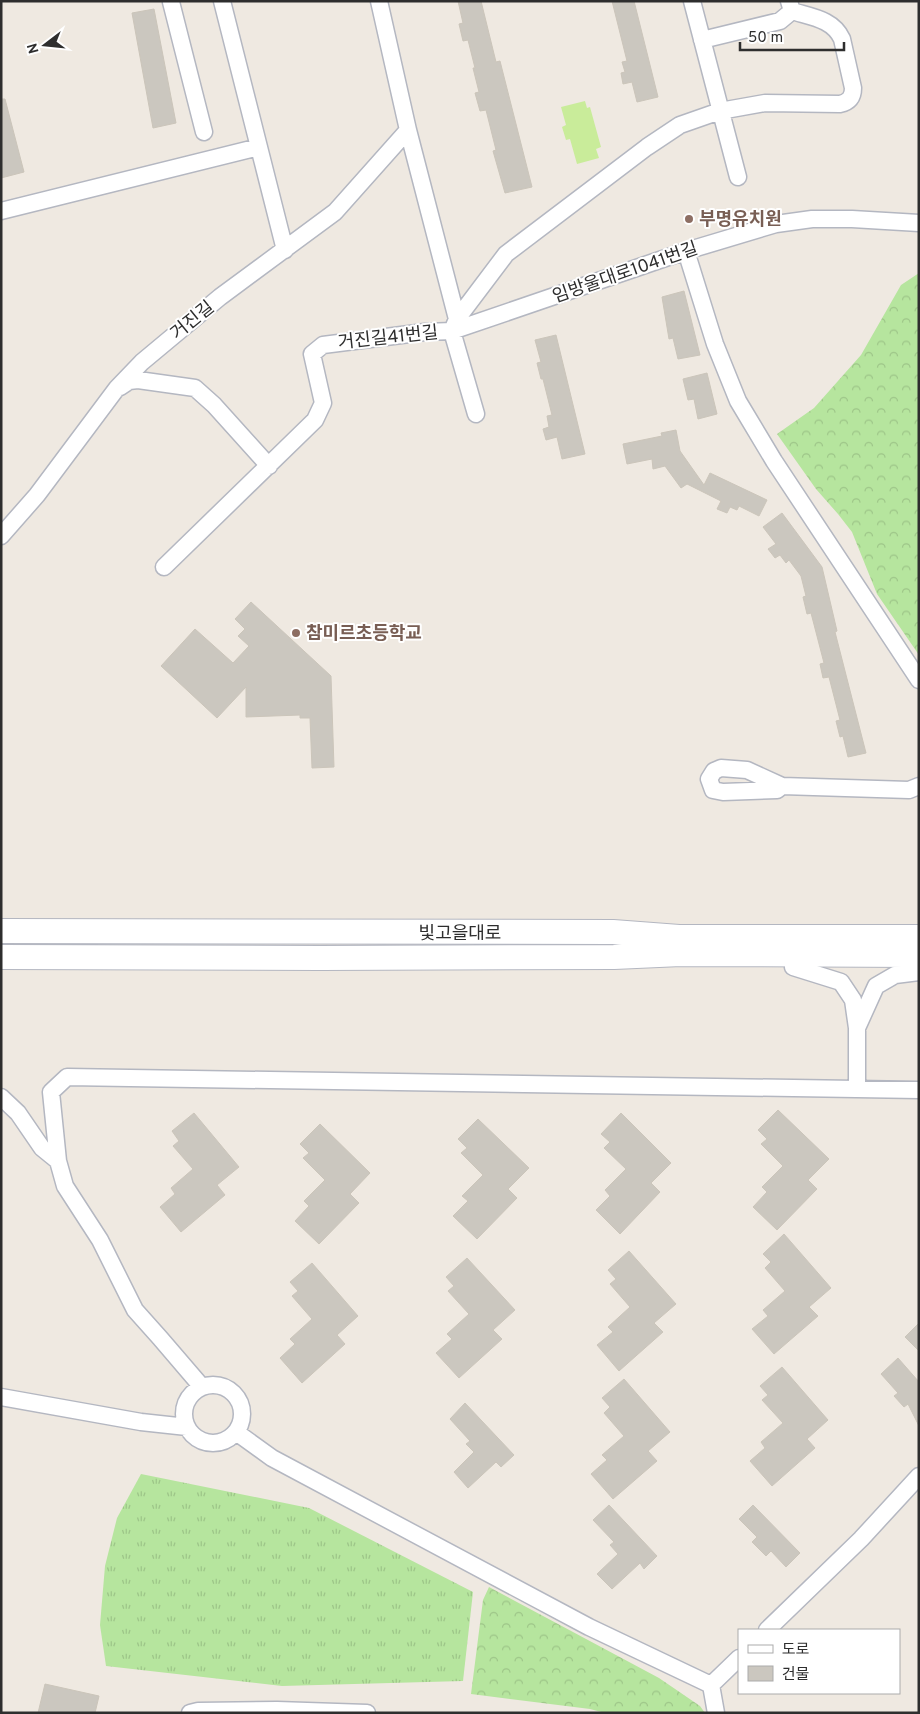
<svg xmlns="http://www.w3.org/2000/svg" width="920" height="1714" viewBox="0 0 920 1714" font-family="Overpass,'Noto Sans KR',sans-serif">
<defs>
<pattern id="grass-tufts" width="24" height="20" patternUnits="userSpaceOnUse" patternTransform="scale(1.25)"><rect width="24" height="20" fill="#b6e59e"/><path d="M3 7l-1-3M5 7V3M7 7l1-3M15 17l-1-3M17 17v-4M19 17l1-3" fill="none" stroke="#9dc588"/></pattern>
<pattern id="forest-crowns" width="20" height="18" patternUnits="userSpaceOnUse" patternTransform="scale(1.25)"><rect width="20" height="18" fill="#b6e59e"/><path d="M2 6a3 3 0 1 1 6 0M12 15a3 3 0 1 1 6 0" fill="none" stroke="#9dc588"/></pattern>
</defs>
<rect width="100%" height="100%" fill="#efe9e1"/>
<path fill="url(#grass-tufts)" d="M141,1474l168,34 164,84 -10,89 -181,5 -176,-20 -6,-41 5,-59 12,-48z"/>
<path fill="url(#forest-crowns)" d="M919,273v382l-42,-61 -25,-62 -14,-18 -22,-25 -39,-55 37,-26 47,-53 40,-70z
M489,1587l170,91 41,28 5,7h-100l-15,-4 -119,-15 12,-94z"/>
<path fill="#c9ec9a" d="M585,101l2,7 3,-1 11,40 -5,2 3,9 -22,6 -7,-25 -4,1 -4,-13 4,-2 -5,-18z"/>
<path fill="#cbc7bf" stroke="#cbc5ba" d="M458,1h23l15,61 4,-1 32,126 -27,6 -12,-42 3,-1 -10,-40 -6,1 -5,-18 4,-1 -6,-24h2l-7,-28 -5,1 -4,-17 4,-1z
M612,1h22l24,96 -21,5 -5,-20 -9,2 -2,-11 4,-1 -3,-10 5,-1z
M154,9l22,114 -23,5 -21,-115z
M1,99h4l19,73 -23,6z
M684,291l16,64 -22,4 -5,-21 -4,1 -7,-42z
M556,335l29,119 -23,5 -5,-22 -11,3 -3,-11 6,-2 -2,-11 5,-1 -9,-36h-2l-4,-16 4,-1 -6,-22z
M707,373l10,41 -19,5 -4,-20 -6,1 -5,-21z
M676,430l4,21 24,34 6,-12 57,27 -8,16 -20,-10 -2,4 -7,-3 -3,6 -10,-4 4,-8 -34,-17 -6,4 -16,-22 -12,3 -1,-10 -25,5 -4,-20 39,-8 -1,-3z
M782,513l40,54 15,64 -2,1 31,121 -18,4 -5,-21 -3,1 -4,-16 4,-1 -11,-43 -6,1 -3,-14 4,-1 -13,-50 -4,1 -4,-17 3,-1 -5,-20 -12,-16 -3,3 -6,-8 -5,3 -7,-9 8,-5 -13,-17z
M251,602l80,74 3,91 -22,1 -2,-50h-10v-3l-54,2v-30l-29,31 -56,-52 34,-37 38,34 16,-17 -11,-10 7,-7 -10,-10z
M778,1110l51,49 -21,21 9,9 -40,41 -24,-23 14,-15 -5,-5 21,-21 -22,-22 6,-5 -9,-9z
M194,1113l45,54 -22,18 8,10 -44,37 -21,-25 15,-13 -4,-6 22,-19 -20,-23 6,-5 -7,-10z
M621,1113l50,50 -20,20 9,9 -40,42 -24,-24 14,-14 -5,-6 21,-21 -22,-21 6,-6 -9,-8z
M478,1119l51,49 -21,21 9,9 -40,41 -24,-23 15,-15 -6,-5 21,-21 -22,-22 6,-5 -9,-9z
M320,1124l50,49 -20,21 9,9 -40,41 -24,-23 14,-15 -5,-5 21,-21 -22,-22 6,-5 -9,-9z
M784,1234l47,54 -22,19 9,9 -44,38 -22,-25 16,-13 -5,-6 22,-19 -20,-23 6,-6 -8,-8z
M629,1251l47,53 -22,19 9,9 -44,39 -22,-26 16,-13 -5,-5 22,-20 -20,-23 6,-5 -8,-9z
M467,1258l48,52 -22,20 9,9 -43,39 -23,-25 16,-14 -5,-5 22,-20 -21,-23 6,-5 -8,-9z
M312,1263l46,53 -21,19 8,9 -43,39 -22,-25 15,-14 -5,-5 22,-20 -20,-23 6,-5 -8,-9z
M919,1323v28l-14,-14z
M898,1358l21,24v44l-11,-22 -4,3 -10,-11 4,-3 -17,-19z
M782,1367l46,53 -21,19 8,9 -43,38 -22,-25 15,-13 -4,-6 22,-19 -21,-23 6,-5 -8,-9z
M624,1379l46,53 -22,19 9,10 -44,38 -22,-25 16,-14 -5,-5 22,-19 -20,-23 6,-6 -8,-9z
M465,1403l49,52 -13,12 -5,-5 -28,26 -14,-16 20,-20 -8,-8 4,-3 -20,-22z
M609,1505l48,51 -13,13 -4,-6 -28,26 -15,-15 21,-20 -8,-9 4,-3 -21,-22z
M753,1505l47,48 -14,14 -15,-16 -5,5 -14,-14 5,-5 -18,-18z
M45,1684l54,12 -4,17h-57z"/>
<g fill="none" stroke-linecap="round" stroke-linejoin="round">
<g stroke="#b4b7c1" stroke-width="19">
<path id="street" d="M222,1l63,249
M379,1l29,129 49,189 -5,12 24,83
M692,1l46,176
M171,2l33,130
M702,40l78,-19 12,-10 -3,-10
M1,211l258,-64
M686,251l29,93 23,57 36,60 145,219
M457,319l49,-65 141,-107 33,-22 40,-14 45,-8 75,1c9,-2 13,-7 13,-16l-11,-49c-9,-20 -31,-22 -50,-28
M120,387l9,-6 9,-1 57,8 19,17 55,61
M1,536l36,-41 80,-107 25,-26 78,-65 115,-85 73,-82
M164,567l151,-147 8,-17 -11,-49 11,-9 102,-13 27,-1 234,-80 90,-27 36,-5h40l67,4
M782,786l-5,4 -54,2 -10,-2 -4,-11 5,-8 7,-3 26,2 35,16 127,4 10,-4
M793,967l48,15 12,18 4,28v61
M857,1028l19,-42 19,-11 24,-3
M1,1097l17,16 24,35 16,13 7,25 35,54 35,70 25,28 42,49
M58,1161l-7,-69 16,-15 852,13
M184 1414a29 29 0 1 1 58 0a29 29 0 1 1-58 0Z
M1,1397l140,25 46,5
M236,1432l36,26 317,169 122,58 5,28
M767,1630l94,-91 58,-63
M711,1685l28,-27
M190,1713l8,-2 79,-1 90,3"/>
</g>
<g stroke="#b4b7c1" stroke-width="26">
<path id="secondary" d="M1,931l612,1 66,5h240
M1,957l319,1 294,-1 67,-3 238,1"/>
</g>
<use href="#street" stroke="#fff" stroke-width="16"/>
<use href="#secondary" stroke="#fff" stroke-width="24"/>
</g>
<g fill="#8d6e63" stroke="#fff" stroke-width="2">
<circle cx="689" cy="219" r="5"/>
<circle cx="296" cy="633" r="5"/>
</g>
<g text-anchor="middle" stroke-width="4" stroke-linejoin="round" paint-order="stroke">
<g font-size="18" font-weight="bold" fill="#785e54" stroke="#fff" text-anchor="start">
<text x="699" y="225">부명유치원</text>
<text x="306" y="639">참미르초등학교</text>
</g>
<g font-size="18" fill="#2e2e2e" stroke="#fff">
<text transform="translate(625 272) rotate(-19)" y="6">임방울대로1041번길</text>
<text transform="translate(192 320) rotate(-39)" y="6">거진길</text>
<text transform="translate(388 337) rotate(-6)" y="6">거진길41번길</text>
<text x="460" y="939">빛고을대로</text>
</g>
</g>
<rect width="920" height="1714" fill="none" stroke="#2e2e2e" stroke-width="5"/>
<rect x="738" y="1629" width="162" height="65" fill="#ffffff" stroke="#ababab"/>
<rect x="748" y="1645" width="25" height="8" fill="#ffffff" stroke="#ababab"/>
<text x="782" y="1654" font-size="15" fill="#2e2e2e">도로</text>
<rect x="748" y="1666" width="25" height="15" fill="#cbc7bf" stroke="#ababab"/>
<text x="782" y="1679" font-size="15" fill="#2e2e2e">건물</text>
<g transform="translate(45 45) rotate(254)" stroke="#ffffff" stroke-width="4" paint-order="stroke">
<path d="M0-4L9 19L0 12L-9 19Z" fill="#2e2e2e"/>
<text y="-8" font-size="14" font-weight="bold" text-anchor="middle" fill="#2e2e2e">N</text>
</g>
<path d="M740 42v8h104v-8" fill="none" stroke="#2e2e2e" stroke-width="2.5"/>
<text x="748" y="42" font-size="15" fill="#2e2e2e" stroke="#ffffff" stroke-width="4" paint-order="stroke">50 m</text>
</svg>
